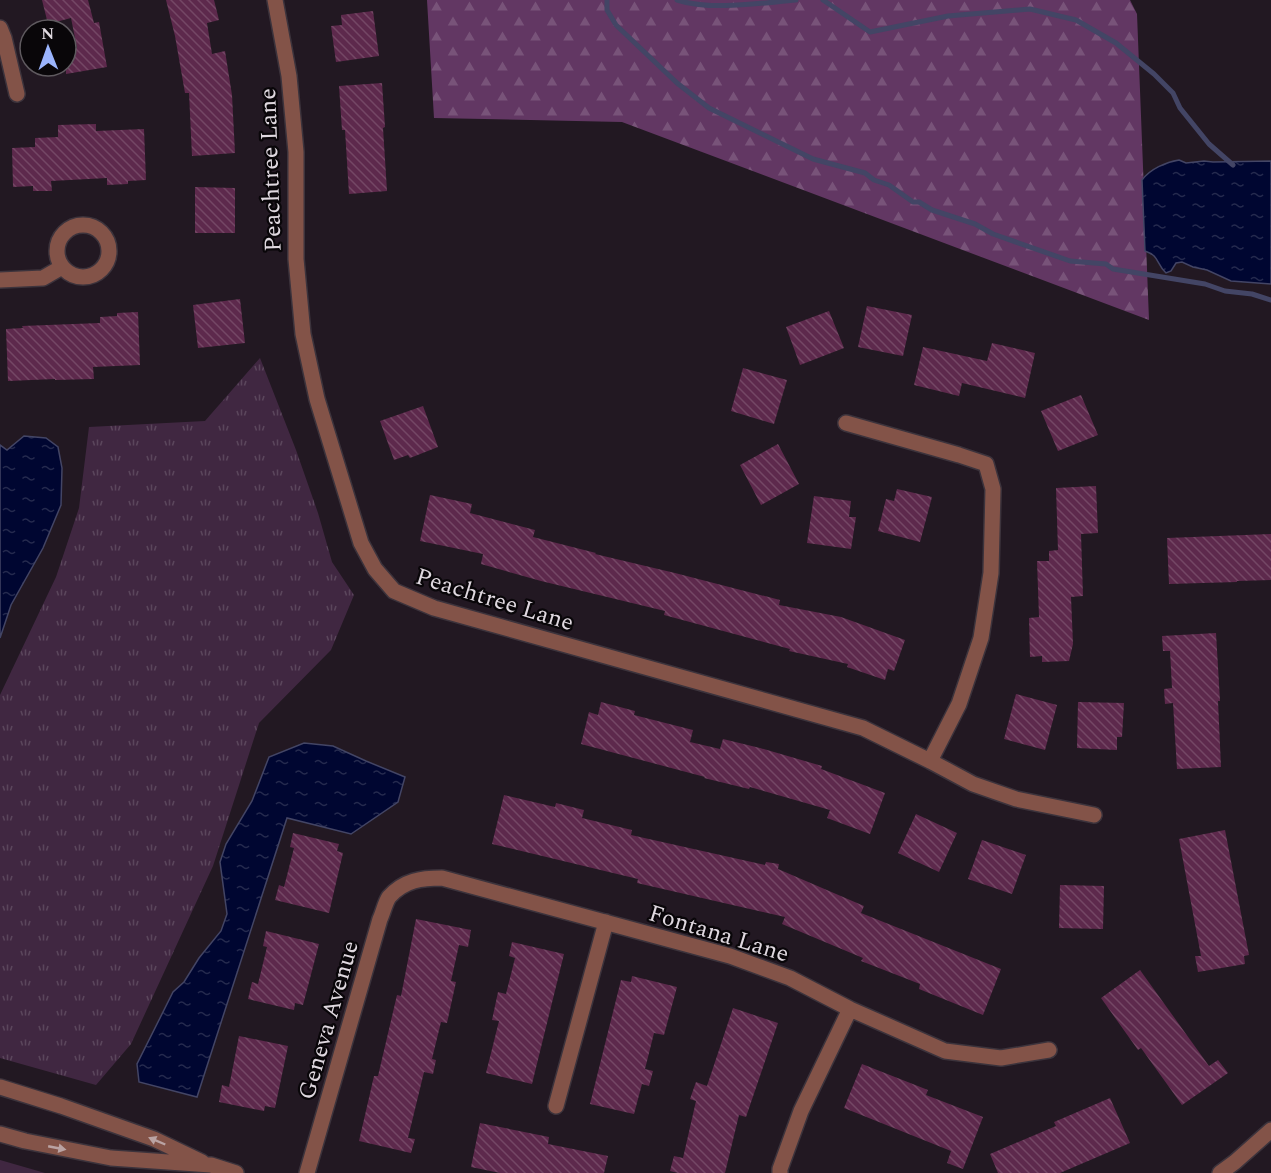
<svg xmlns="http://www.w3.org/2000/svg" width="1271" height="1173" viewBox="0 0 1271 1173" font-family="Spectral,serif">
<defs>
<pattern id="grass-tufts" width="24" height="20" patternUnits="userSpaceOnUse" patternTransform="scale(1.5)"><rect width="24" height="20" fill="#402741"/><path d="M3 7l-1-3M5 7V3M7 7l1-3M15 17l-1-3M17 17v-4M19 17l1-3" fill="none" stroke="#5b465c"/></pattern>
<pattern id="forest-firs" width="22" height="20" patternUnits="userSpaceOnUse" patternTransform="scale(1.5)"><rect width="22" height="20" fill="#623763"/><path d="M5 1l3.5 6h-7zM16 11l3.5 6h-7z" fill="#785379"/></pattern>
<pattern id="water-ripples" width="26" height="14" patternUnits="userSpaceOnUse" patternTransform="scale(1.5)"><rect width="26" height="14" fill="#000631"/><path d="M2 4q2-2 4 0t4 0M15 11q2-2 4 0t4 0" fill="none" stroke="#252a4e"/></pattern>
<pattern id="building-back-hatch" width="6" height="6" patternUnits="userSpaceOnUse" patternTransform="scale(1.5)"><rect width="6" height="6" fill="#5d294c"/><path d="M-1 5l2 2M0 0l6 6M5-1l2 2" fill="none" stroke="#744765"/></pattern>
</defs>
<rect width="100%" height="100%" fill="#221822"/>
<path fill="url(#grass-tufts)" d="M260,358l36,92 22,63 14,49 22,33 -23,55 -72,73 -46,143 -82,178 -35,41 -96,-27v-363l56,-118 23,-69 10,-81 116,-6z
M0,1160l45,13h-45z"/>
<path fill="url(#forest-firs)" d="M427,0h703l7,14 12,306 -527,-198 -188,-4z"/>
<path fill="url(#water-ripples)" stroke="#434565" stroke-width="1.5" d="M1179,160l7,3 18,-2 9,1 58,-1v123l-40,-3 -24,-11 -14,-3 -11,-5 -6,1 -5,8 -5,2c-10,-9 -6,-17 -21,-22l-3,-71c8,-11 24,-18 37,-20z
M24,436l22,2 12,9 4,21 -1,37 -18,43 -32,57 -11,33v-193l7,5z
M304,743l29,3 33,15 39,16 -7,25 -47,32 -64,-16 -90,279 -58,-15 -2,-18 36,-72 11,-10 15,-24 22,-27 6,-17 -7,-52 6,-18 26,-43 17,-44z"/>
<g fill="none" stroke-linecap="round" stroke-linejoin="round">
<path stroke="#434565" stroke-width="5" d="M607,0v10l9,15 61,58 32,25 104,51 52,14 9,7 15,5 24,17h6l13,8 43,14 18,10 77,27 36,3 7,5 92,15 20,7 27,3 19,6
M677,0c34,11 83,3 119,0
M823,0l47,32 78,-16 82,-7 46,11 40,23 38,31 19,19 7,15 29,36 24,21"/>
</g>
<path fill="url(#building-back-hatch)" d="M42,0h46l6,23 5,-1 8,45 -41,7v-24l11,-2 -6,-30 -23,6z
M166,0h48l5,20 -12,3 5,31 13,-3 7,44 3,58 -43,3 -3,-63h-4l-10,-57z
M373,11l6,45 -43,6 -5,-36 11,-1 -1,-10z
M382,83l3,44 -2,1 4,63 -38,3 -4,-64h-3l-3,-44z
M96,124v7l48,-2 2,51 -18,1v3l-21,1v-7l-56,3 1,10h-19v-5l-20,1 -1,-39 23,-1v-9l23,-1v-12z
M195,187l40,1v45h-40z
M240,299l5,44 -47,5 -5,-43z
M867,306l45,9 -9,41 -45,-9z
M829,311l15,37 -44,17 -14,-38z
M138,312l2,53 -47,2 1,12 -39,1v-1l-47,2 -2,-52 17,-1 -1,-2 78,-3v-6l17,-1v-3z
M992,343l43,10 -10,45 -63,-15 -3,13 -45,-11 9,-38 64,14z
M743,368l44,12 -13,44 -43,-13z
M1081,395l17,40 -40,16 -17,-40z
M423,406l15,41 -28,11 -2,-3 -14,5 -14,-39z
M778,444l21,40 -38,21 -21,-40z
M1096,486l2,47 -17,1 2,62 -12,1 2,47 -4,17 -27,1v-6l-12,1 -1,-39 10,-1 -2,-56h12v-10l9,-1 -2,-62z
M897,489l35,8 -12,45 -42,-11 8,-32 8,2z
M430,495l42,9 -2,9 65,17 -2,7 63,16 -1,1 80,19 105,27 -1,5 62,12 64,23 -11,31 -6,-2 -3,11 -38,-13 1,-3 -59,-13 1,-2 -126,-34 1,-4 -124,-30 -60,-17 2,-10 -63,-13z
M814,496l37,5 -2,16h7l-5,32 -44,-6z
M1271,534v46l-34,1v1l-68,2 -2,-46z
M1216,633l4,68h-2l3,66 -44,2 -4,-66 -8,1 -1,-15 8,-1 -2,-37h-7l-1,-15z
M1016,694l41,11 -12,45 -41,-11z
M601,702l34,9 -1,4 59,15 -3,12 30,7 3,-10 37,9 62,18 -1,3 64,24 -15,41 -43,-16 3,-8 -80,-23 -1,2 -45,-11 1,-1 -124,-33 8,-32 9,3z
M1078,702l46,1 -2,34h-5v13l-40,-2z
M504,795l51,12 1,-4 28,7 -2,8 50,12 -1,5 134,30 1,-3 13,2 -1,5 86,37 -3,7 140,56 -18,46 -64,-26 1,-5 -59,-23 2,-3 -81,-34 3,-7 -148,-34 1,-4 -146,-35z
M916,814l41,19 -18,39 -41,-19z
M1225,830l24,125 -5,1 1,8 -47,8 -3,-16h6l-22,-117z
M293,833l46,11 -2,7 6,2 -14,60 -54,-13 4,-15 5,2 10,-39 -4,-1z
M982,840l44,15 -14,39 -44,-15z
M1060,885l44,1 -1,43 -44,-1z
M416,919l55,11 -3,17 -9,-2 -8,36 5,1 -9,41 -6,-1 -9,37 4,1 -3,14 -9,-2 -16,66 7,1 -4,14 -52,-12 15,-65h4l19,-81 4,1z
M266,931l53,13 -16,61 -8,-2 -1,7 -46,-11 4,-17 6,2 9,-37 -4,-1z
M512,942l52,12 -32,130 -46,-11 13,-52 -7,-1 6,-28 8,2 9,-36 -6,-2z
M1140,970l69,96 9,-6 10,13 -46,32 -41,-57 -3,2 -37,-52z
M632,976l45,11 -13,48 -10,-2 -9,36 8,2 -4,15 -7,-2 -8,30 -44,-10 31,-124 10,2z
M733,1008l45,15 -32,94 -7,-2 -14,58h-47l-8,-2 4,-15 9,2 13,-57 -6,-2 6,-17 11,4z
M239,1036l49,10 -13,62 -10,-2 -1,5 -45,-9 3,-17 7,2z
M862,1064l66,26 -2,5 57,22 -20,52 -16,-6 4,-12 -107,-43z
M1110,1098l20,45 -70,30h-62l-8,-19 66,-28 -2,-4z
M480,1123l69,14 -1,7 60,12 -4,17h-104l-29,-6z"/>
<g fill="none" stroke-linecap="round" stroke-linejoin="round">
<g stroke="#3c333c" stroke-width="18">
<path id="minor" d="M275,0l14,76 7,76v107l7,75 14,65 44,144 14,26 19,22 40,17 429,120 67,33 43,23 43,15 78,16
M0,28l4,10 13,56
M57 251a26 26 0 1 1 52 0a26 26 0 1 1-52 0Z
M0,280l43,-2 19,-11
M846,423l113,32 27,9 7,25 -2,84 -10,65 -22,66 -29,57
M0,1087l61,19 93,33 48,23
M556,1106l50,-184
M0,1134l25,7 86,17 100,7 25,8
M307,1173l73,-254c3,-6 5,-16 9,-22 15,-17 33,-19 53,-19l288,78 60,22 60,31 95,42 56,7 48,-8
M780,1173v-4l21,-58 49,-102
M1220,1173l15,-11 36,-32"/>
</g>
<use href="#minor" stroke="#835348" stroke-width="15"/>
</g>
<defs><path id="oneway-solid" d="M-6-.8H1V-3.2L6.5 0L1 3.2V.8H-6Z" transform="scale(1.5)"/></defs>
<g fill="#baa3a3">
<use href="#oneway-solid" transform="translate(157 1141) rotate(-157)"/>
<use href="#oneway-solid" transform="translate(57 1148) rotate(11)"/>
</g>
<g text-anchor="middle" stroke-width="4.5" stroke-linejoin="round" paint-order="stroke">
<g font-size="24" fill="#dfd8df" stroke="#090609">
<text transform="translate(270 170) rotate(-92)" y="8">Peachtree Lane</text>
<text transform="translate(495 599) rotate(17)" y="8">Peachtree Lane</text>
<text transform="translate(719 933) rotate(17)" y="8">Fontana Lane</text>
<text transform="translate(328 1020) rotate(-74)" y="8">Geneva Avenue</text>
</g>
</g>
<g transform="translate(48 48) rotate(359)"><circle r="28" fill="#090609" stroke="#5f5a5f" stroke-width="1.5"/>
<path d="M0-4.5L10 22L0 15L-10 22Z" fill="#9bb4fd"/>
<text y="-9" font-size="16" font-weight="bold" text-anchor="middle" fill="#dfd8df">N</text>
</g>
</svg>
